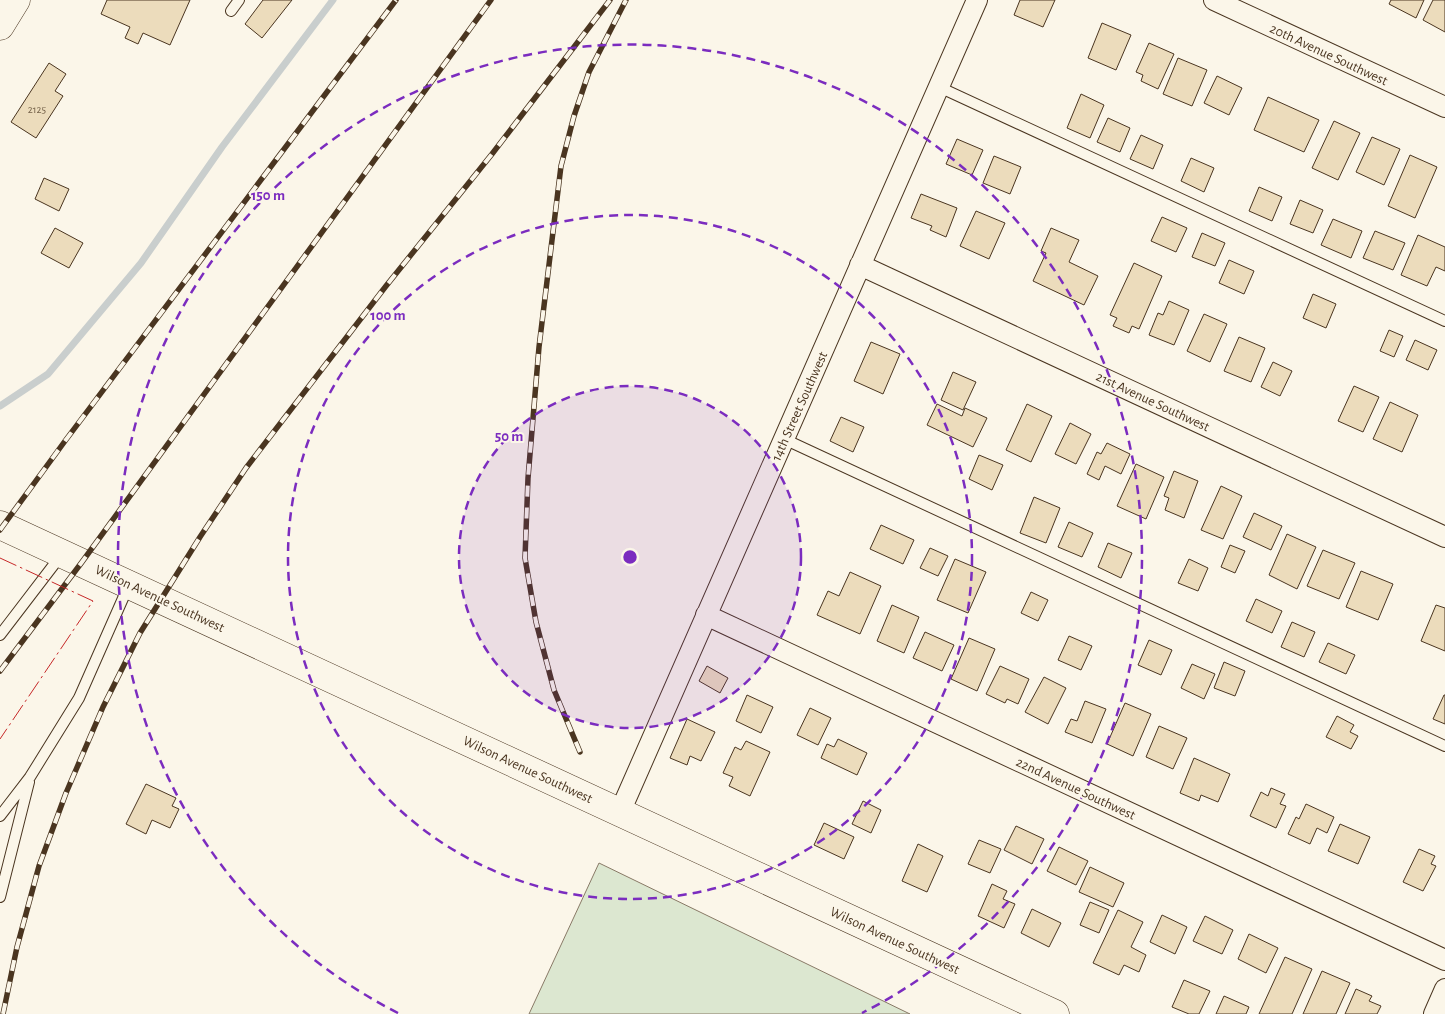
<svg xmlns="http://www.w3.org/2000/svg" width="1445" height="1014" viewBox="0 0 1445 1014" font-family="'Alegreya Sans',sans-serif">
<rect width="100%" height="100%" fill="#fbf6e9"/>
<path fill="#dce7d0" stroke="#887966" d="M599,863l311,151h-381z"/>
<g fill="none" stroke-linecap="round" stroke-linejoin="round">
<path stroke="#c9cecd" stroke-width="7" d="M0,406l48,-32 93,-111 81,-116 111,-147"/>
</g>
<path fill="#ecdcbc" stroke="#4a3520" d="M107,0h83l-20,45 -27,-12 -5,11 -13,-6 5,-11 -29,-13z
M263,0h29l-30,38 -17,-14z
M1020,0h35l-12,27 -29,-12z
M1391,0h33l-8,18 -27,-14z
M1433,0h12v32l-22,-12z
M1102,23l29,12 -15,35 -28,-12z
M1149,43l25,11 -16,35 -17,-8 2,-6 -7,-3z
M1178,58l29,12 -15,36 -29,-12z
M49,63l17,11 -11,17 8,5 -27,42 -25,-16z
M1217,76l25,12 -13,27 -25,-12z
M1081,94l23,11 -14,33 -23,-10z
M1268,97l51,23 -15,32 -50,-22z
M1108,118l22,10 -10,24 -23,-10z
M1334,121l26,12 -22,47 -26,-12z
M1141,135l22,10 -10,24 -23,-10z
M1372,137l28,12 -16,36 -28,-13z
M957,139l26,11 -11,25 -26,-11z
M1410,155l27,12 -22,51 -27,-12z
M994,156l27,11 -11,27 -27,-11z
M1191,158l23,10 -10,24 -23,-11z
M44,178l25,11 -10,22 -24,-12z
M1259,187l23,10 -10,24 -23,-10z
M921,194l36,14 -11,29 -16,-7 2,-4 -21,-8z
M1300,200l23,10 -10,23 -23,-9z
M976,211l29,12 -16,36 -29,-13z
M1162,217l25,11 -11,24 -25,-11z
M1333,219l29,12 -11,27 -30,-13z
M55,228l28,15 -14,25 -28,-15z
M1051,228l28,12 -10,22 29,14 -14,29 -51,-24 13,-28 -5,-2z
M1375,231l30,12 -12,27 -30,-12z
M1202,233l23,10 -10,23 -23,-9z
M1418,235l27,12v24l-9,-4 -9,19 -26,-11z
M1229,260l25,11 -10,23 -25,-11z
M1134,263l28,13 -23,53 -7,-3 -3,7 -16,-7 4,-8 -7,-3z
M1313,294l23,10 -10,24 -23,-10z
M1169,301l20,9 -15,35 -25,-10 9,-22 5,2z
M1204,314l23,10 -17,38 -23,-11z
M1389,330l14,6 -9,21 -14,-6z
M1239,337l26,11 -14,34 -27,-11z
M1415,340l22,10 -9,20 -22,-10z
M871,342l29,12 -17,40 -29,-13z
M1273,362l19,9 -12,25 -19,-9z
M953,372l23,10 -13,28 -22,-10z
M1354,386l25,11 -16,35 -25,-11z
M1390,402l28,13 -16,37 -29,-13z
M937,404l25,12 3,-8 22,10 -14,29 -46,-22z
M1027,404l25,12 -21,46 -25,-12z
M841,417l23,10 -11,25 -23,-11z
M1070,423l21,11 -15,30 -21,-10z
M1107,443l23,11 -9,20 -16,-8 -6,14 -12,-6 10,-22 4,2z
M979,455l24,10 -11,25 -23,-11z
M1136,464l28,13 -18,42 -29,-13z
M1174,471l24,10 -14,37 -19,-8 4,-12 -5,-2z
M1221,486l21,10 -19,43 -22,-9z
M1034,497l26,11 -14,35 -26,-10z
M1254,513l28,13 -11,24 -28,-13z
M1069,522l24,11 -11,24 -24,-10z
M881,525l33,15 -11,24 -33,-15z
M1287,534l29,13 -19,42 -28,-14z
M1108,543l24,10 -11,25 -23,-11z
M1230,545l15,6 -10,22 -14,-6z
M930,548l18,8 -10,20 -18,-8z
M1323,550l32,13 -16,36 -32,-13z
M955,559l31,13 -18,41 -31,-13z
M1189,559l19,9 -10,23 -20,-8z
M1361,571l32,13 -15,36 -32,-13z
M850,572l31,14 -21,48 -43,-19 11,-24 11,5z
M1031,592l17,8 -10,21 -17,-8z
M1256,599l26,12 -10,22 -26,-12z
M892,605l27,12 -15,36 -27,-12z
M1436,605l9,3v43l-24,-10z
M1292,622l23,10 -11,25 -23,-10z
M925,632l29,13 -12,26 -29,-13z
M1069,636l23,10 -11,24 -23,-10z
M969,638l26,11 -18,42 -26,-12z
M1149,640l23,10 -11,25 -23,-10z
M1328,643l27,12 -9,19 -27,-12z
M1224,662l21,9 -10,25 -21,-8z
M1192,664l23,10 -11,25 -23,-11z
M707,666l21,12 -8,15 -21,-12z
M1000,666l29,13 -11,25 -11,-5 -2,4 -19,-9z
M1044,677l22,11 -18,36 -23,-12z
M747,695l26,12 -12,26 -25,-12z
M1444,695h1v29l-12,-5z
M1085,701l21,8 -14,34 -27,-11 6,-13 6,2z
M1125,703l26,11 -18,42 -26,-12z
M810,708l21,10 -13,27 -21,-10z
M1337,716l17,9 -4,7 8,4 -7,13 -25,-12z
M687,719l28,13 -14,29 -11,-5 -3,9 -17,-7z
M1159,726l28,12 -14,31 -27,-12z
M838,739l29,14 -10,22 -36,-17 6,-14 7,3z
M746,741l24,11 -20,44 -21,-10 4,-9 -10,-4 12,-26 6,3z
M1194,758l36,16 -12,28 -17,-7 -2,6 -19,-8z
M146,784l30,14 -4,8 7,3 -9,19 -18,-8 -6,14 -20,-10z
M1271,788l14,6 -5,10 6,2 -10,22 -26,-12 11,-24 7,4z
M863,801l18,9 -10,23 -19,-9z
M1306,804l28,13 -7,16 -10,-5 -7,16 -22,-10 8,-17 3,2z
M824,823l30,14 -10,22 -30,-14z
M1340,824l30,13 -12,27 -30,-13z
M1016,826l28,13 -12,25 -28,-14z
M979,840l22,9 -11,24 -22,-9z
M918,844l25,12 -16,36 -25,-11z
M1059,847l29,14 -12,24 -29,-14z
M1419,849l16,7 -4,8 5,2 -13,25 -20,-9z
M1090,867l34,16 -11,24 -34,-15z
M992,884l15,7 -4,8 12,5 -11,24 -26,-12z
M1090,902l19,8 -10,23 -19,-8z
M1032,909l29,14 -12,24 -28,-14z
M1118,910l25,12 -12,25 15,8 -7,17 -15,-7 -5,10 -26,-12z
M1162,915l25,12 -12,27 -25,-12z
M1205,916l28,14 -11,24 -29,-13z
M1249,934l29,14 -12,25 -28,-14z
M1285,957l27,12 -20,45h-33z
M1322,971l28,12 -14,31h-33z
M1184,980l26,11 -11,23h-10l-17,-7z
M1356,989l16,7 -3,5 12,5 -4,8h-32z
M1224,996l25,11 -3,7h-30z"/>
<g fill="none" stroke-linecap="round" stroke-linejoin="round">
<g stroke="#4a3520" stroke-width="12">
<path id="lane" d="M231,11l8,-11
M939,87l506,234
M784,439l661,307
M0,635l62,-81
M0,816l30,-39 49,-79 49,-111
M0,897l29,-115"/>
</g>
<g stroke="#4a3520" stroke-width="22">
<path id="street" d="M1214,0l231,107
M860,265l585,272
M706,615l739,345
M620,812l357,-812
M1434,1014l11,-25"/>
</g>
<g stroke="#4a3520" stroke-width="29">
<path id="secondary" d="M0,26l16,-26
M0,525l1055,489"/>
</g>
<use href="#lane" stroke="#fbf6e9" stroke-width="10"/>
<use href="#street" stroke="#fbf6e9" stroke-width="20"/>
<use href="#secondary" stroke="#fbf6e9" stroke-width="28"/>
<g stroke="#4a3520" stroke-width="5.5">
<path id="rail" d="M0,530l65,-89 331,-441
M0,671l82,-109 409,-562
M580,752l-26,-62 -18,-68 -11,-64 3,-80 11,-131 22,-181 13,-50 15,-44 37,-72
M3,1014l14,-67 22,-81 27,-73 37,-86 37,-74 60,-96 46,-69 140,-182 106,-132 118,-154"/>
</g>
<use href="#rail" stroke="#fbf6e9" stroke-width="4" stroke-dasharray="11" stroke-linecap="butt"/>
<path stroke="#c62828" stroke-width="1" stroke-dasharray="18 4 2.5 4" stroke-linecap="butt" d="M0,558l93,43 -93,138"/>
</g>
<circle cx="630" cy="557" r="171" fill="#7b2cbf" fill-opacity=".12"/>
<g fill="none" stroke="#7b2cbf" stroke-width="2.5" stroke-dasharray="9 6">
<circle cx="630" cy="557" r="171"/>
<circle cx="630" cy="557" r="342"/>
<path d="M398 1013A512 512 0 1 1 862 1013"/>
</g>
<g text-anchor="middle" stroke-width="4" stroke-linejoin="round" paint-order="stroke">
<g font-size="11" fill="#725f47">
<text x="37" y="113">2125</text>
</g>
<g font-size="14" fill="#4a3520" stroke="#fbf6e9">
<text transform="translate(1329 54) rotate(25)" y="5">20th Avenue Southwest</text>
<text transform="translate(1153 401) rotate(25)" y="5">21st Avenue Southwest</text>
<text transform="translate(799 406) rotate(-66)" y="5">14th Street Southwest</text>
<text transform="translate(160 598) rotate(25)" y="5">Wilson Avenue Southwest</text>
<text transform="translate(528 769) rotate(25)" y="5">Wilson Avenue Southwest</text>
<text transform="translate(1076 788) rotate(25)" y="5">22nd Avenue Southwest</text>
<text transform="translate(895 940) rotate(25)" y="5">Wilson Avenue Southwest</text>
</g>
</g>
<circle cx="630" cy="557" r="8" fill="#7b2cbf" stroke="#fbf6e9" stroke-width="2.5"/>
<g font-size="15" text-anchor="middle" font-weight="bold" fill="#7b2cbf" stroke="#fbf6e9" stroke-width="4" stroke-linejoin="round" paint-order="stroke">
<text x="268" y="200">150 m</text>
<text x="388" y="320">100 m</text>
<text x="509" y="441">50 m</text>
</g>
</svg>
